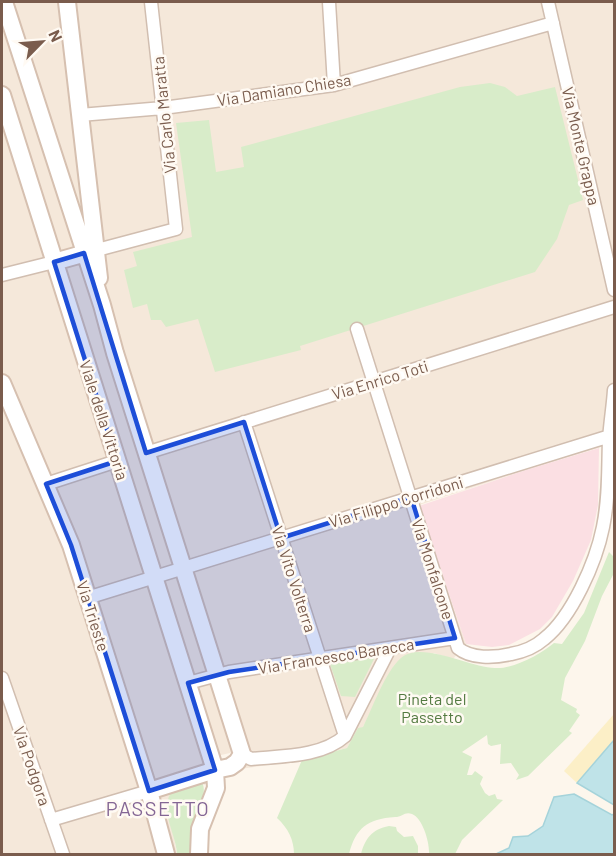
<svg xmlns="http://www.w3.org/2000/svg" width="616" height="856" viewBox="0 0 616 856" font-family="Barlow,sans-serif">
<rect width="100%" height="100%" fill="#fdf6ec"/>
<path fill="#f5e8da" d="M2,2h612v441l-88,27 -107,35 47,139 -13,15 -19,-6 -47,26 -24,48 -5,2 -11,19 -45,12 -62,9 -6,-17 -17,4 6,20 -19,9 -2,-3 -36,26 7,24 4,22h-175z"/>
<path fill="#fbdfe3" d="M599,448l-1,57 -7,35 -18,41 -21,36 -12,12 -31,16 -17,2 -26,-3 -47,-138 107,-36z"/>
<path fill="#d8ecc9" d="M490,83l15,4 12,9 38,-9 28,113 -14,5 -12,34 -22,33 -235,74 1,4 -86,22 -17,-53 -32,8 -5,-7h-10l-4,-16 -14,4 -9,-38 13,-4 -4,-14 59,-15 -16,-114 33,-3 7,52 28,-5 -3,-20 219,-60z
M609,552l5,5v16l-12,23 -17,45 -20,37 -4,22 16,9 -1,3 4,3 -11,16 3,2 -44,43 -12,4 3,-5 -8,-12 -11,1 1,-20 -10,2 -3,-2 -1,-9 -25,17 10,5 -5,18h5l3,-4 8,6 -3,7 5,9 4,3 6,-2 2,5 6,1 -41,40 -7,14h-26c1,-10 -6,-36 -17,-40 -7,-3 -10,3 -17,3 -28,2 -39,11 -46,37h-55c0,-14 -6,-26 -17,-36l25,-58 45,-12 11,-20 5,-1c10,-20 22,-55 38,-69 20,-18 70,10 94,10 19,1 46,-14 59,-25l8,1 22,-31z
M375,657l-20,40 -14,-1 -11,-32z
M202,782c6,13 -4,25 -8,38 -4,11 -4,23 -4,34h-13c-1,-21 -20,-47 -3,-65z
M389,826l7,1 1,4 7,6 9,-1 5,10v8h-57c4,-15 11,-25 28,-28z"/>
<path fill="#fcefc7" d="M614,714v26l-37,43 -13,-12z"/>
<path fill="#bfe3e8" stroke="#a5d3da" stroke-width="1.5" d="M614,740v65l-37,-22z
M574,794l38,21 2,-1v40h-118l13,-6 4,-11 15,-1 15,-10 11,-29z"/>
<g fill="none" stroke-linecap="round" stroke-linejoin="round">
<g stroke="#d1beb0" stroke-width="15">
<path id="street" d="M329,2l5,83
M548,2l66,288
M80,115l83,-7 171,-23 219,-62
M97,250l79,-21 -25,-227
M2,275l52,-13
M357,329l101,319c13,11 36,10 53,6 11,-2 24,-7 33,-15 28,-22 52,-77 59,-112 6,-29 5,-58 6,-87 1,-17 4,-34 5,-50
M244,422l101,314
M146,453l468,-146
M46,484l71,-23
M87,598l523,-162
M2,678l61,176
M188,683l41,-11 226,-34
M242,754l9,5c30,-3 71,-2 94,-23l45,-88
M51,820l98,-29"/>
</g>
<g stroke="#d6c0b0" stroke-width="20">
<path id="secondary" d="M4,2l98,303 13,48 127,401 -5,8 -7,5 -15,3 -66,21
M67,2l32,276
M2,95l213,675 1,18 -16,41 -1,25
M54,262l39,-11
M2,383l69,162 78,246 17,63"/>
</g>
<use href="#street" stroke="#fff" stroke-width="12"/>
<use href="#secondary" stroke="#fff" stroke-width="16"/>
</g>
<path fill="#1d4ed8" fill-opacity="0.2" stroke="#1d4ed8" stroke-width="4.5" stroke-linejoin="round" d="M84,253l62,200 98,-31 37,116 130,-41 44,141 -226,34 -41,11 27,87 -66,21 -78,-246 -25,-61 71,-23 -63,-199z"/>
<g text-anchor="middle" stroke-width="5" stroke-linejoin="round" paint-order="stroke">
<g font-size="16" fill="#7a5c4d" stroke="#fffaf3">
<text transform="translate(284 90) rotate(-9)" y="6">Via Damiano Chiesa</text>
<text transform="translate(164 115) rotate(-96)" y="6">Via Carlo Maratta</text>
<text transform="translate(581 146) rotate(77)" y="6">Via Monte Grappa</text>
<text transform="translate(380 380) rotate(-17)" y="6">Via Enrico Toti</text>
<text transform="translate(104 420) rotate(72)" y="6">Viale della Vittoria</text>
<text transform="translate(396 502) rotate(-17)" y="6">Via Filippo Corridoni</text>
<text transform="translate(433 569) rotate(72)" y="6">Via Monfalcone</text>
<text transform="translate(294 579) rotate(72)" y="6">Via Vito Volterra</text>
<text transform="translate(93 616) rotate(72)" y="6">Via Trieste</text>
<text transform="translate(336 656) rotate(-9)" y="6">Via Francesco Baracca</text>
<text transform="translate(32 766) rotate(71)" y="6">Via Podgora</text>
</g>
<g font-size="16" fill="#537a41" stroke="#fffaf3">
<text x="432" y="705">Pineta del<tspan x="432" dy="18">Passetto</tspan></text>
</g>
<g font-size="20" letter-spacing="1.5" fill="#846695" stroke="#fffaf3">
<text x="158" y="816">PASSETTO</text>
</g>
</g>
<rect width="616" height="856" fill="none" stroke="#7a5c4d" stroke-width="6"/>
<g transform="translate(42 42) rotate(65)" stroke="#fffaf3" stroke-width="4.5" paint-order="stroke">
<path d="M0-4.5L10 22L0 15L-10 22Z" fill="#7a5c4d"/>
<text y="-9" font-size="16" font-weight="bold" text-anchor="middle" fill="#7a5c4d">N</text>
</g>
</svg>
